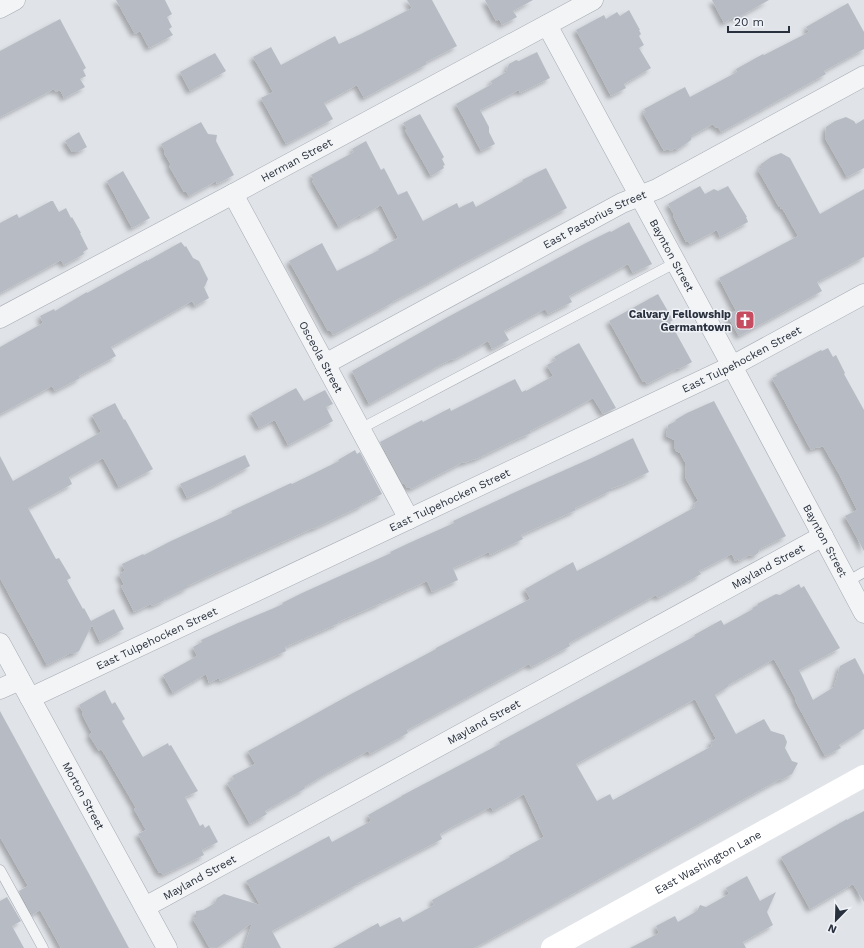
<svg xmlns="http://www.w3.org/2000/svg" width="864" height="948" viewBox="0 0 864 948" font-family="'Work Sans',sans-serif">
<defs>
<filter id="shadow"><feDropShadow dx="-3.5" dy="3.5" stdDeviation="2" flood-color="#0004"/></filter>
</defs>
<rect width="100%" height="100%" fill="#e0e3e8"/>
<path fill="#b7bcc4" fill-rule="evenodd" filter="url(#shadow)" d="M116,0h49l7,14 -5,3 5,10 -3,2 4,6 -24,13 -9,-17 -5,3z
M407,0h25l25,46 -31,16 1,2 -63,34 -7,-13 -33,18 9,16 -47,25 -25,-46 12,-6 -20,-35 18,-10 10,18 54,-29 4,8 22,-10 51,-26z
M485,0h48l-20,11 4,6 -15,8 -3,-6 -3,2z
M712,0h57l-34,19 -1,-2 -10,6z
M848,3l16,29v17l-40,22 2,3 -105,58 -3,-5 -2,1 -3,-4 -22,12v4l-14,10 -2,-2 -4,3 -3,-2 -4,2 -21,-38 3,-1 -2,-3 41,-22 5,10 47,-25 -1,-3 27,-15 1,1 45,-23 -3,-5z
M629,10l11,20h-1l2,4 -2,2 5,9 -5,3 12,20 -27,16 2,4 -15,8 -35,-66 28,-15 2,4 11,-7 3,4z
M60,19l26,49 -3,2 3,6 -6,3 5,8 -21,11 -4,-8 -4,2 -2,-3 -54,28v-66z
M537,52l13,26 -30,15 -1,-3 -39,20 9,17v5l6,12 -14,7 -25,-47 36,-20 -1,-3 15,-9 3,-8 7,-4 3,1z
M215,53l11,18 -36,20 -10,-19z
M420,114l24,43 -2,2 3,6 -2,1 1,2 -13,8 -26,-46 2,-1 -4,-6z
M846,117l8,4 2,3 8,-5v49l-17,9 -22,-39 1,-11 9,-6z
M201,122l7,12 9,1 -1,6 18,34 -17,9 -1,-3 -27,15 -3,-5 -2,1 -15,-26 2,-1 -7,-12 1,-1 -4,-8z
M79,132l8,15 -9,5h-6l-7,-11z
M366,141l15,29 3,-2 14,27 9,-4 16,30 34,-18 2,5 14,-7 3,6 47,-26 -1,-1 24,-12 21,40 -109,58 -30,17 -36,19v1l-59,32 -3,-5 -2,1 -39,-70 33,-18 15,28 42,-21 -1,-1 20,-11 -17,-33 -21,12v-2l-21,12 -27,-46 2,-1 -3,-5 43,-23 -2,-3z
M781,153l9,5 30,56 44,-25v68l-47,25 5,9 -83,45 -12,-21 9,-4 -17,-33 79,-42 -16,-28 -1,1 -1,-2h-1l-21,-37 3,-2v-4l10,-7z
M123,171l27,47 -18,10 -25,-47z
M700,186l5,8 9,-5 4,2 10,-5 19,31h-1l2,5 -28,15 -3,-7 -27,14 -2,-3 -2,1 -13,-26 1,-1 -6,-11z
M51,201h2l6,11 7,-4 5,10 1,-1 9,16h-1l8,16 -5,3 1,2 -20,11 -3,-5 -61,33v-70l17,-9 2,4z
M629,222l23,42 -19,9 -5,-9 -59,32 3,6 -24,12 -3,-5 -41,22 5,9 -17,9 -4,-8 -35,19 -1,-1 -12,6 -71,39 -17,-33 94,-53 80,-43 60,-32 24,-12 1,1z
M181,242l4,5 1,-1 7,12 6,3 9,18 -3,7 -1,1 5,11 -14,8 -3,-5 -44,25 -37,21 5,9 -37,20 1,2 -25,13 -3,-5 -52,28v-67l43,-24 -3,-7 14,-7 1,2 32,-19v1l60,-33v1z
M658,294l15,26 -3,2 22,40 -13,7 -1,-1 -31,16 -2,-3 -2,1 -34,-61z
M579,343l37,65 -13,6 -10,-16 -24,13 -39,20 1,2 -14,6 -43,21v-1l-10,4 -1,-1 -52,27 -1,-2 -3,1 -3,-5 -1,1 -23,-42 42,-22 1,2 27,-14 1,3 64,-32 7,13 4,-2v1l27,-15 -6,-11 9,-5 -2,-3z
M828,348l5,9 3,-2 9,18 -1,1 20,36v141l-19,-35 12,-6 -18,-36 -16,-28 -5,2 -1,-1 -6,3 -39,-72 5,-2 -1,-2 45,-24 1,1z
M296,388l8,13 21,-11 8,14 -7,3 7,14 -45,24 -13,-25 -16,8 -8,-15z
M714,401l72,135 -26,13 -2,4 -4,3 -5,-1 -10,6 -1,-2 -3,2 -3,-7 -33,17 2,3 -43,24 -2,-3 -35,19 -52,29 1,3 -39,21 -2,-3 -109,59 -13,7 1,3 -38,21 -2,-3 -39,21 -25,15v2l-39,22 2,3 -17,10 -23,-41 7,-4 -2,-3 23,-12 -7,-13 105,-58 83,-44v-1l94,-49 -5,-10 48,-27 4,9 27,-14 91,-50 -1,-3 4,-3 -13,-24 1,-13 -6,-11 -4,-2 -2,-4v-7l-8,-4 2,-11 8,-4 -1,-1 12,-7z
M115,403l9,17 1,-1 28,50 -34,18 -16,-29 -34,19 3,7 -44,24 28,51 3,-1 12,20 -4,2 16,29 1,-1 7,13 23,-12 10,20 -24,13 -8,-17 -13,26 -6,3h-4l-22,11 -47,-87v-122l13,25 88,-49 -9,-17z
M633,438l16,34 -25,12 -14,5v2l-35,17 1,2 -55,25 2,4 -19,9 -14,7 -1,-3 -36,16 5,12 -26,12 -5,-11 -46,21v1l-43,19 1,1 -54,24 1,4 -66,30 -1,-3 -10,5 -3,-9 -33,19 -10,-18 34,-19 -4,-9 9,-5 -1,-2 37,-17 36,-15 9,-4 -1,-1 20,-10 89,-40 -1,-1 19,-9 45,-20 -1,-2 69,-32 72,-32z
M355,450l2,4 3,-2 22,42 -20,10 1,1 -50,24v-1l-68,31 -58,27v2l-23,11 1,1 -13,6 -1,-2 -17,8 -13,-26 3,-1 -5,-11 6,-3 -3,-7 21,-10 1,1 27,-14 61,-28 -1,-2 60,-28 1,1 47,-23 -1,-1z
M245,455l5,11 -35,19 -28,13 -7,-14z
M799,584l2,4 3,-2 36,62 -41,22 14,30 21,-13 6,-21 15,-8 9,17v54l-25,16 2,3 -16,8 -30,-56 1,-1 -22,-40 -46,26 1,1 -14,9 21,39 28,-15 7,12 13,4 3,7 -2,6 7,13 6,2 -6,11 -11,6 -1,-1 -258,143 -48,26h-141l45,-25 2,4 20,-10 3,5 31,-17 -2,-5 78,-43 -1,-1 35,-19 -20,-43 -31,17 -2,-4 -39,20 -12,7 2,5 -86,45v1l-84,46 9,17h-37l8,-25 -35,25 -8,-1 -16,-28 3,-2v-6l7,-1 12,-7 2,-5 7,-4 36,11 -14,-24 83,-45 3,6 39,-21 -3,-6 34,-19h-1l99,-52 -1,-2 196,-106 -1,-1 27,-15 3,5 29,-16 -1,-1 6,-3 -1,-1 19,-10 4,1zM695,699l21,40 -6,3 2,4 -99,54 -3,-6 -13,7 -21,-37z
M105,690l7,14 3,-2 10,17 -3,2 21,36 25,-14 1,3 2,-1 27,46 -13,6 15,29 3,-2 2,4 4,-3 9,17 -16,8 2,5 -41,20 -2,-3 -2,1 -21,-39 8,-4 -12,-21 2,-1 -31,-53 -4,-6 -2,2 -10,-16 3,-2 -10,-19 1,-1 -4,-8z
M0,711l88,161 41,76h-68l-21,-38 -8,5 -13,-24 9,-5 -28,-49z
M864,811v91l-11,-18 -43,25 -29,-52 66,-38v1z
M747,876l13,25 16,-9 -9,20 6,13 -30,17 3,6h-116l29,-15 -3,-7 19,-10 3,6 19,-11 3,-6 6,2 23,-13 -3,-6z
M7,897l14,24 -9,5 12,22h-24v-47z"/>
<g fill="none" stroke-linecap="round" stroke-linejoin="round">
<g stroke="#a6aab2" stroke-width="11">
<path id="lane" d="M360,429l315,-166
M847,582l17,-10
M0,870l43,78"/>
</g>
<g stroke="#a6aab2" stroke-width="21">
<g id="street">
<path d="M0,8l15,-8"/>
<path id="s1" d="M547,25l185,341 132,247"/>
<path id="s2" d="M233,194l176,325"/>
<path id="s3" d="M0,318l233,-124 360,-194"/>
<path id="s4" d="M325,364l297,-161 35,-14 207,-113"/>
<path id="s5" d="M0,643l167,305"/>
<path d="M0,689l20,-9"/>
<path id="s6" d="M30,698l379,-179 323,-153 132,-72"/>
<path id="s7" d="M145,907l678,-371"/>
</g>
</g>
<use href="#lane" stroke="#f2f4f6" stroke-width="10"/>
<use href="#street" stroke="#f2f4f6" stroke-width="20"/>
<path stroke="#fff" stroke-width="22" id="s8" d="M552,948l312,-172"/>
</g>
<defs>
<g id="church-square" transform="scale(1)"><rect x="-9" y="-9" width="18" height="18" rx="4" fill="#c54d5f" stroke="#eff2f6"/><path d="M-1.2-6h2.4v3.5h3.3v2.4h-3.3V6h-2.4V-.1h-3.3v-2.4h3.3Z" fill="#fff"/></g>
</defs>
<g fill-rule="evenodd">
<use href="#church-square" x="745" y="320"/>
</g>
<g text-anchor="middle" stroke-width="3" stroke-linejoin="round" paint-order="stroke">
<g font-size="11" fill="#2a313e" stroke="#eff2f6">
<text dy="4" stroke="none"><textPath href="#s3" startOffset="336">Herman Street</textPath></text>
<text dy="4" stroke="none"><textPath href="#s4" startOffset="306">East Pastorius Street</textPath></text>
<text dy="4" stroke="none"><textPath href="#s1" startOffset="262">Baynton Street</textPath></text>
<text dy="4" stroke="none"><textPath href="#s2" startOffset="185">Osceola Street</textPath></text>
<text dy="4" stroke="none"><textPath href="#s6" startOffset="788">East Tulpehocken Street</textPath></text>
<text dy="4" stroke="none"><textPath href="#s6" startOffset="464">East Tulpehocken Street</textPath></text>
<text dy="4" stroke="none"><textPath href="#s1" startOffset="586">Baynton Street</textPath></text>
<text dy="4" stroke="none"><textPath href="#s7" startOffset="710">Mayland Street</textPath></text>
<text dy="4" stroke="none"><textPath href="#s6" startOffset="140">East Tulpehocken Street</textPath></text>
<text dy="4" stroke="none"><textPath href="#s7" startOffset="386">Mayland Street</textPath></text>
<text dy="4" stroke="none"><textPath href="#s5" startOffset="174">Morton Street</textPath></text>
<text dy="4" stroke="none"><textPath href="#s8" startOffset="178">East Washington Lane</textPath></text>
<text dy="4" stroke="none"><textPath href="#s7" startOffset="62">Mayland Street</textPath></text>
</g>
<g font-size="11" font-weight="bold" fill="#2a313e" stroke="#eff2f6" text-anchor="end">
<text x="731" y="318">Calvary Fellowship<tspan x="731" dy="13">Germantown</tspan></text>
</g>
</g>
<g transform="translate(836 920) rotate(203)" stroke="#eff2f6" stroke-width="3" paint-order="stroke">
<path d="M0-3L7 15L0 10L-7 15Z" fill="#2a313e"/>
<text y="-6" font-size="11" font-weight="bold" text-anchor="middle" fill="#2a313e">N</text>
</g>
<path d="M728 26v6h61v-6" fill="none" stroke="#2a313e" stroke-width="2"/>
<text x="734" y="26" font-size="12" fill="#2a313e" stroke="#eff2f6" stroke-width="3" paint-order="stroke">20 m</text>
</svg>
